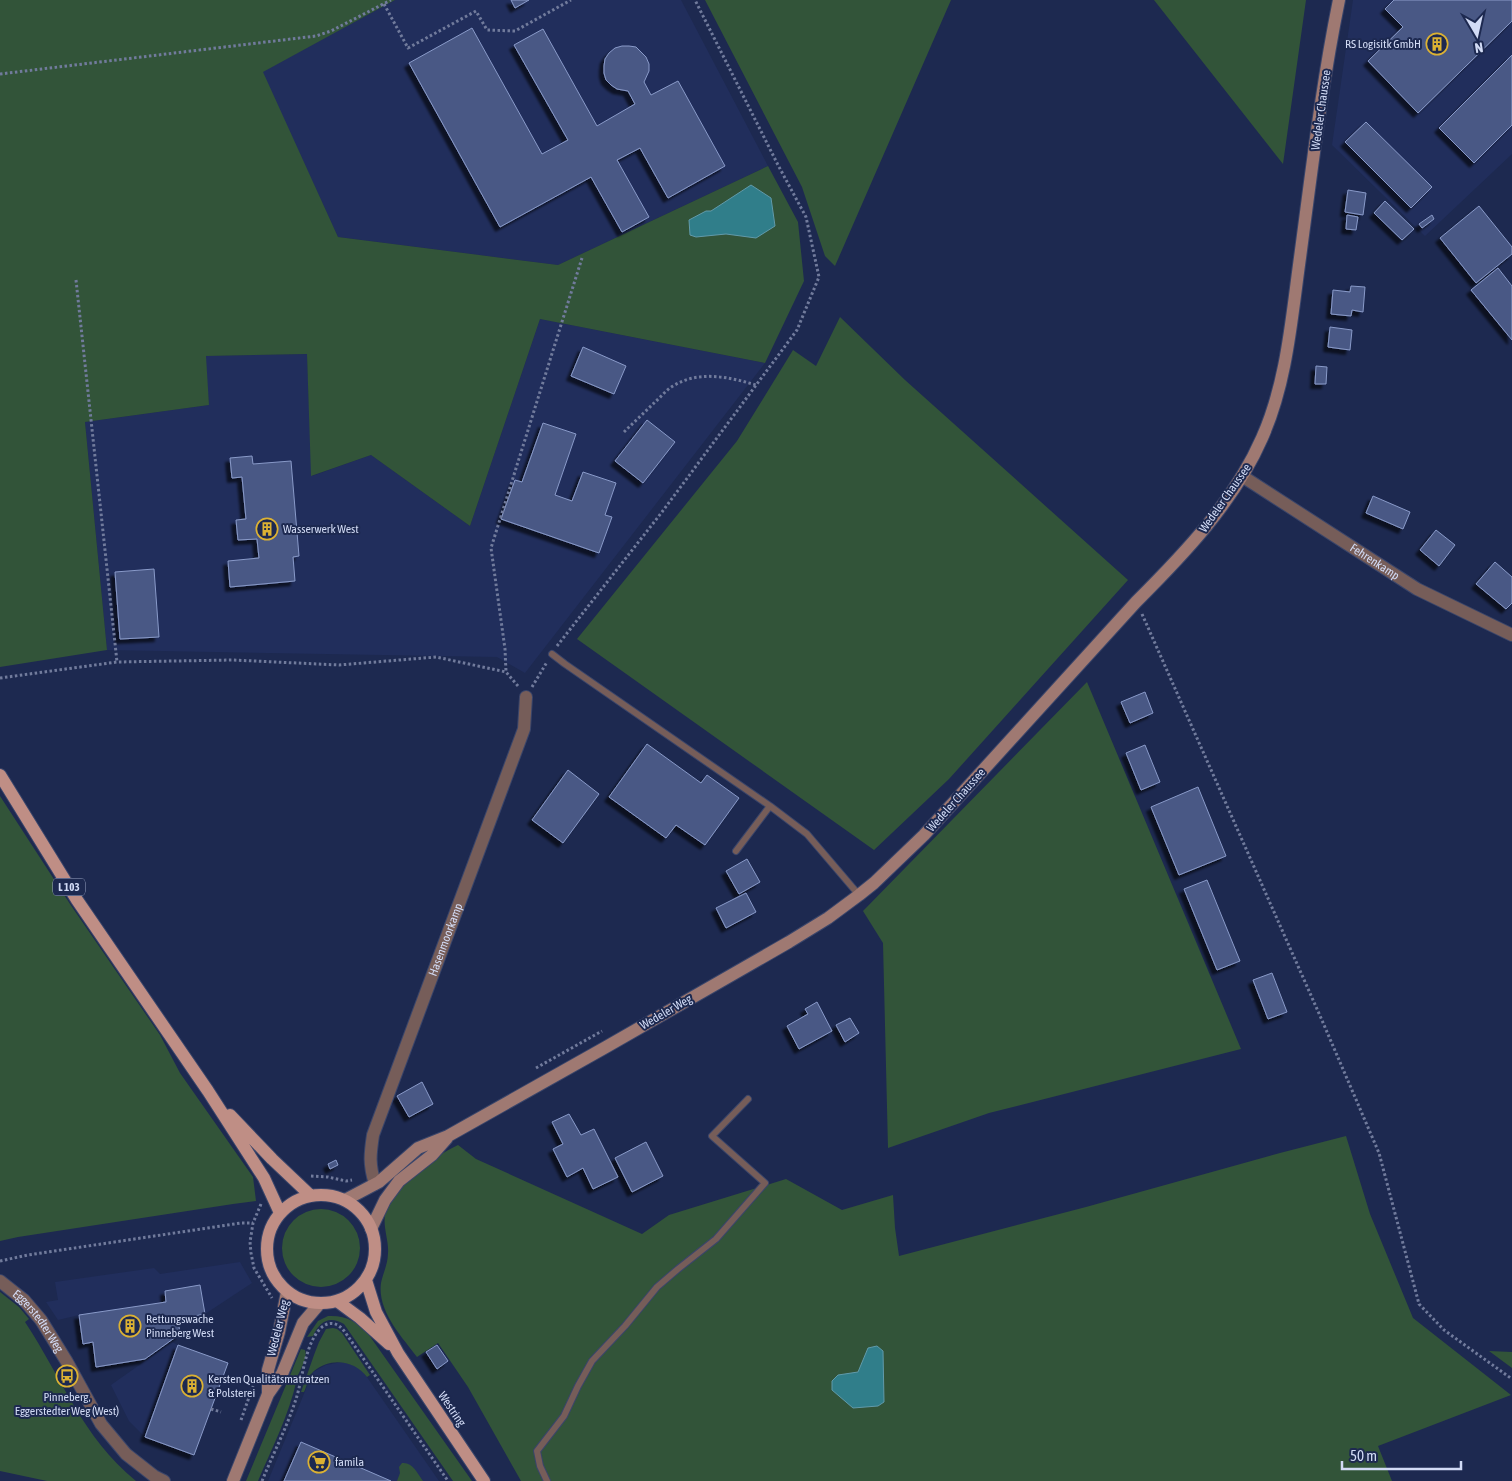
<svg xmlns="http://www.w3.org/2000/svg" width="1512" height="1481" viewBox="0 0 1512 1481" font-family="'Asap Condensed',sans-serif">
<defs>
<filter id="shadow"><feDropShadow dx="-4.5" dy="4.5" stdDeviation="1" flood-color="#0009"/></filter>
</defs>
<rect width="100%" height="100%" fill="#1d2950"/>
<path fill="#212e5c" d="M395,0h286l87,166 -210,99 -220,-28 -76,-165z
M1353,0h159v154l-87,82 -93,-91z
M540,319l225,44 -240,310 -28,-16 -390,-7 -22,-228 124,-17 -4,-49 102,-2 5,122 59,-21 99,71z
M240,1262l12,21 -47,31 -5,-29 -35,6 1,11 -87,13 -21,5 -12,-18 12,-2 -3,-18 99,-14 6,6z
M172,1342l6,3 -33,92 -16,-16 -18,-36z
M342,1362l12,3 8,5 77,111h-171l45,-109 13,-7z"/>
<path fill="#325439" d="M0,0h395l-132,72 75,165 220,28 210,-99 30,56 6,59 -39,82 -225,-44 -70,207 -99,-71 -60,21 -4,-122 -101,2 3,49 -124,17 22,228 -107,17z
M705,0h246l-116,266 -10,-10 -23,-69z
M1154,0h152l-23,164z
M840,317l65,63 223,200 -179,199 -75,71 -297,-211 160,-198 56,-91 23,16z
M1087,682l154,367 -252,64 -101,35 -5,-205 -20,-32z
M0,796l70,108 90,131 20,38 73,104 3,24 -23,3 -215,33 -18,4z
M1346,1136l24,78 43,104 98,77 -133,51 14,35h-871l-53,-94 -30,-44 -21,14c-15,-20 -40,-46 -36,-74 2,-10 7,-19 7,-30 1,-12 -5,-25 -3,-38 6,-27 48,-58 73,-70l18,14 166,75 27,-19 117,-36 56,31 51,-15 2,33 4,28 187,-49 194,-54z
M282 1248a39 39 0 1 1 78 0a39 39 0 1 1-78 0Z
M0,1292l19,15 10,12 -4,3c37,56 57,115 111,159h-89l-47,-10z
M328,1316c18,-1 30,6 41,19l103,146h-19l-109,-157c-15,-9 -25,-2 -31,12l-6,1 11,-16z
M333,1328l4,1 5,4 28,42 -3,2c-12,-17 -37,-20 -53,-6 -5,4 -7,15 -10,21h-3l13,-37 5,-13 7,-13z
M301,1349l4,1c3,9 -6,20 -8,29 -8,36 -25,69 -39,102h-12z
M1489,1351l23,1v16z
M402,1463c11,-1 15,10 21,18h-26l3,-8 -1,-6z"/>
<path fill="#307e8a" stroke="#619aaa" d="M751,185l20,13 4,28 -19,12 -30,-4 -30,3 -6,-2 -1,-15 17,-9h5z
M877,1346l6,5 1,51 -6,4 -25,2 -21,-18v-9l6,-6 20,-3 10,-24z"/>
<path fill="#4a5985" stroke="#899ac9" filter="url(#shadow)" d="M511,0h18l-14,8z
M1394,0h118v21l-94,92 -50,-52 35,-34 -18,-18z
M472,28l70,126 26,-14 -54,-95 29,-16 54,97 38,-22 -7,-13 -11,-2 -6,-4 -5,-5 -2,-7v-7l1,-7 4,-6 6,-5 7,-2h7l7,1 10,10 3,7v7l-5,11 7,13 27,-14 47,85 -57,32 -28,-50 -23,12 32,57 -27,15 -31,-55 -91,50 -91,-164z
M1512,55v70l-38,38 -35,-35z
M1366,122l66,65 -21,21 -66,-66z
M1348,190l18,3 -3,22 -18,-3z
M1385,201l29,28 -12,11 -28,-27z
M1479,206l33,41v7l-36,29 -36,-45z
M1347,215l11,2 -2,13 -10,-1z
M1432,215l2,4 -12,9 -3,-4z
M1498,268l14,18v54l-41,-50z
M1351,286l14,1 -2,25 -11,-2 -1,6 -20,-2 2,-24 17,2z
M1330,327l22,3 -2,20 -22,-3z
M583,347l43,19 -12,28 -43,-18z
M1316,366l11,1 -1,17h-11z
M647,420l28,22 -32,41 -28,-22z
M543,423l33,11 -21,61 17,6 11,-29 33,11 -11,32 7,2 -13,36 -98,-34 14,-39 7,2z
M252,456l1,8 38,-3 8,95 -6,1 2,24 -65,6 -2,-26 31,-3 -2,-19 -19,1 -2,-20 10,-1 -4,-42 -10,1 -2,-20z
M1373,496l37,16 -7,17 -37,-16z
M1436,530l19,15 -16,21 -19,-16z
M1495,562l17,15v26l-6,6 -30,-25z
M154,569l5,68 -39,2 -5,-67z
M1145,692l8,21 -23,10 -9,-21z
M647,744l54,39 6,-8 32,23 -34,47 -29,-20 -10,13 -57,-41z
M1145,745l15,37 -19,8 -15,-37z
M568,770l31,24 -36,49 -31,-23z
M1198,787l28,69 -47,19 -28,-68z
M747,859l13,23 -21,12 -13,-23z
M1207,880l33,81 -23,9 -33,-81z
M746,893l10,19 -30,16 -10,-20z
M1272,973l15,39 -19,7 -15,-39z
M817,1002l15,29 -33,18 -12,-23 21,-12 -3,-5z
M850,1018l9,15 -14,9 -9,-17z
M422,1082l11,22 -24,13 -12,-21z
M569,1114l12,21 13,-6 24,48 -25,12 -10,-21 -16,9 -14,-28 10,-5 -11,-22z
M646,1142l17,34 -31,16 -17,-34z
M336,1160l2,5 -8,4 -2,-5z
M200,1285l5,29 -27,5 2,15 -35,25 -49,8 -3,-25 -10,2 -4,-29 87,-13 -1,-11z
M178,1345l50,18 -34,92 -49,-18z
M437,1345l11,16 -11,8 -11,-17z
M301,1442l90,39h-107z"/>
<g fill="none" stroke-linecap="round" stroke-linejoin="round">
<g stroke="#3a456a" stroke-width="8">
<path id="service" d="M552,654l13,10 205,142 37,28 52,61
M736,851l34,-45
M547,1481l-7,-15 -3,-15 27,-35 14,-30 14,-25 33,-35 32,-39 21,-18 38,-30 49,-56 -53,-47 36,-37"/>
</g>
<g stroke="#3a456a" stroke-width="14">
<g id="minor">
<path id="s1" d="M1242,476l175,113 95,46"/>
<path id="s2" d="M375,1184c-6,-20 -5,-29 -2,-49l151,-406 2,-32"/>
<path id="s3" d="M0,1281l24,19 17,20 26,42 34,62 25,30 28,22 10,5"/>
</g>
</g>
<g stroke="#3a456a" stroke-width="14">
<path id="secondary" d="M345,1200l34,-18 39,-34 30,-12 158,-89 183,-105 39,-24 31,-23 15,-12 50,-48 212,-233c48,-48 98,-100 126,-164 24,-54 29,-114 37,-173 12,-88 22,-177 40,-265
M371,1229l14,-29 14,-19 33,-26 15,-17
M268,1394v-24l11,-38 8,-40
M233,1481l35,-87 14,-20 21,-51 17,-20"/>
</g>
<g stroke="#3a456a" stroke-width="14">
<path id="primary" d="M0,775l77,125 131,191 56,87 16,35
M230,1115l42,44 38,36
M267 1249a54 54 0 1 1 108 0a54 54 0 1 1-108 0Z
M366,1280l10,32 22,41 86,128
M337,1301l23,17 29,26"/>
</g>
<path stroke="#717b9c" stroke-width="3" stroke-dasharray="2.5 2.5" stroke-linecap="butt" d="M384,4l24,44 68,-37 11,19 28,1 56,-31
M0,74l316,-38 15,-5 60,-31
M76,280l41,382
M624,432c10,-10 21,-20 31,-30 6,-5 11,-12 18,-16 26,-16 56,-9 83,-1
M1142,614l179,404 58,135 40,151 25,26 68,49
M557,646l105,-134 135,-182 22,-53 -13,-60 -28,-52 -83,-165
M0,678l117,-16 116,-2 106,5 97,-8 70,15
M518,686l-12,-14 -1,-23 -14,-101 91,-290
M532,687l15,-25
M536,1068l66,-37
M311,1176l17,1 18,4 6,-1
M261,1204l-8,19 -3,19 1,11 3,15 18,30
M0,1261l28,-6 213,-32h12
M211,1409l10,3
M241,1420l12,-34
M262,1481c11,-27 25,-54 34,-82 7,-21 9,-57 26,-72 9,-7 17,-3 23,5l103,149"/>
<use href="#service" stroke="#765d59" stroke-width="6"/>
<use href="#minor" stroke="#765d59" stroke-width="12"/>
<use href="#secondary" stroke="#9f7972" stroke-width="12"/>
<use href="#primary" stroke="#bf8e85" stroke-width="12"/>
</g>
<defs>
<g id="building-ring" transform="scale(1.125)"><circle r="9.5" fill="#1d2950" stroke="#dcb233" stroke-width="1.5"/><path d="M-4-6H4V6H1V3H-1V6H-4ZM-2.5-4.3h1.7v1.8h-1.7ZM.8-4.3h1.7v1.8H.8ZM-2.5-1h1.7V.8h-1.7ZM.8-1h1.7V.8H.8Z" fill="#dcb233"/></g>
<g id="bus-ring" transform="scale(1.125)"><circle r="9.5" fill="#1d2950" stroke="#dcb233" stroke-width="1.5"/><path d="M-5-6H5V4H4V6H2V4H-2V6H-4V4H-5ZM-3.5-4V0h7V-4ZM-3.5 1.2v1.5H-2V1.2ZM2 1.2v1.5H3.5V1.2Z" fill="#dcb233"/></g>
<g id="supermarket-ring" transform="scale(1.125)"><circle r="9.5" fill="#1d2950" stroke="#dcb233" stroke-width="1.5"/><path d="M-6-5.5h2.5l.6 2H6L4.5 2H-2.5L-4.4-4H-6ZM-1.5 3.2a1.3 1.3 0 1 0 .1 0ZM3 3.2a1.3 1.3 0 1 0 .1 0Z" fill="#dcb233"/></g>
</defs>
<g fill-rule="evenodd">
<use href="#building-ring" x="1437" y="44"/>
<use href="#building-ring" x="267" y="529"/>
<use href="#building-ring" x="130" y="1326"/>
<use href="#bus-ring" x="67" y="1376"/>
<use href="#building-ring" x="192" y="1386"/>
<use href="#supermarket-ring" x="319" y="1462"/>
</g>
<g text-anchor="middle" stroke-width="4" stroke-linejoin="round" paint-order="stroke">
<rect fill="#1d2950" stroke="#9ca6c4" stroke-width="1" x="53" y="878.5" width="32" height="17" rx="4"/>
<g font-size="11" font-weight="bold" fill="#d2dbf5">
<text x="69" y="891">L 103</text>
</g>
<g font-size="12" fill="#d2dbf5" stroke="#1d2950" text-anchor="start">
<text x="1421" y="48" text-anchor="end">RS Logisitk GmbH</text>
<text x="283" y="533">Wasserwerk West</text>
<text x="146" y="1323">Rettungswache<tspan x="146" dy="14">Pinneberg West</tspan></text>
<text x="208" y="1383">Kersten Qualitätsmatratzen<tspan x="208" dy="14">&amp; Polsterei</tspan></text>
<text x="67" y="1401" text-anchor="middle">Pinneberg,<tspan x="67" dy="14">Eggerstedter Weg (West)</tspan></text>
<text x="335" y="1466">famila</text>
</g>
<g font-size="12" fill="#d2dbf5" stroke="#1d2950">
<text transform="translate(1321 110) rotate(-82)" y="4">Wedeler Chaussee</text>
<text transform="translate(1225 498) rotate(-55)" y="4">Wedeler Chaussee</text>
<text dy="4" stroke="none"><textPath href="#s1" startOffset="158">Fehrenkamp</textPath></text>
<text transform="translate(956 800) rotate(-48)" y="4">Wedeler Chaussee</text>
<text dy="4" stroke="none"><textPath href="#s2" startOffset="258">Hasenmoorkamp</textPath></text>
<text transform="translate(666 1012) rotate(-30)" y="4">Wedeler Weg</text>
<text dy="4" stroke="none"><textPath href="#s3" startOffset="56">Eggerstedter Weg</textPath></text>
<text transform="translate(278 1328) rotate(-76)" y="4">Wedeler Weg</text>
<text transform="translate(452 1409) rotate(56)" y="4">Westring</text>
</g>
</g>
<g transform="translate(1477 35) rotate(171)" stroke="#1d2950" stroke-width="4" paint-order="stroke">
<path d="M0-4L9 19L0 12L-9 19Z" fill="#d2dbf5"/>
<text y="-8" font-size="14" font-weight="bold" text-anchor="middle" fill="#d2dbf5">N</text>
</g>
<path d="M1342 1461v8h119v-8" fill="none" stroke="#d2dbf5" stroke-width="2.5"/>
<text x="1350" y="1461" font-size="15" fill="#d2dbf5" stroke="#1d2950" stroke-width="4" paint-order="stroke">50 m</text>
</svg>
